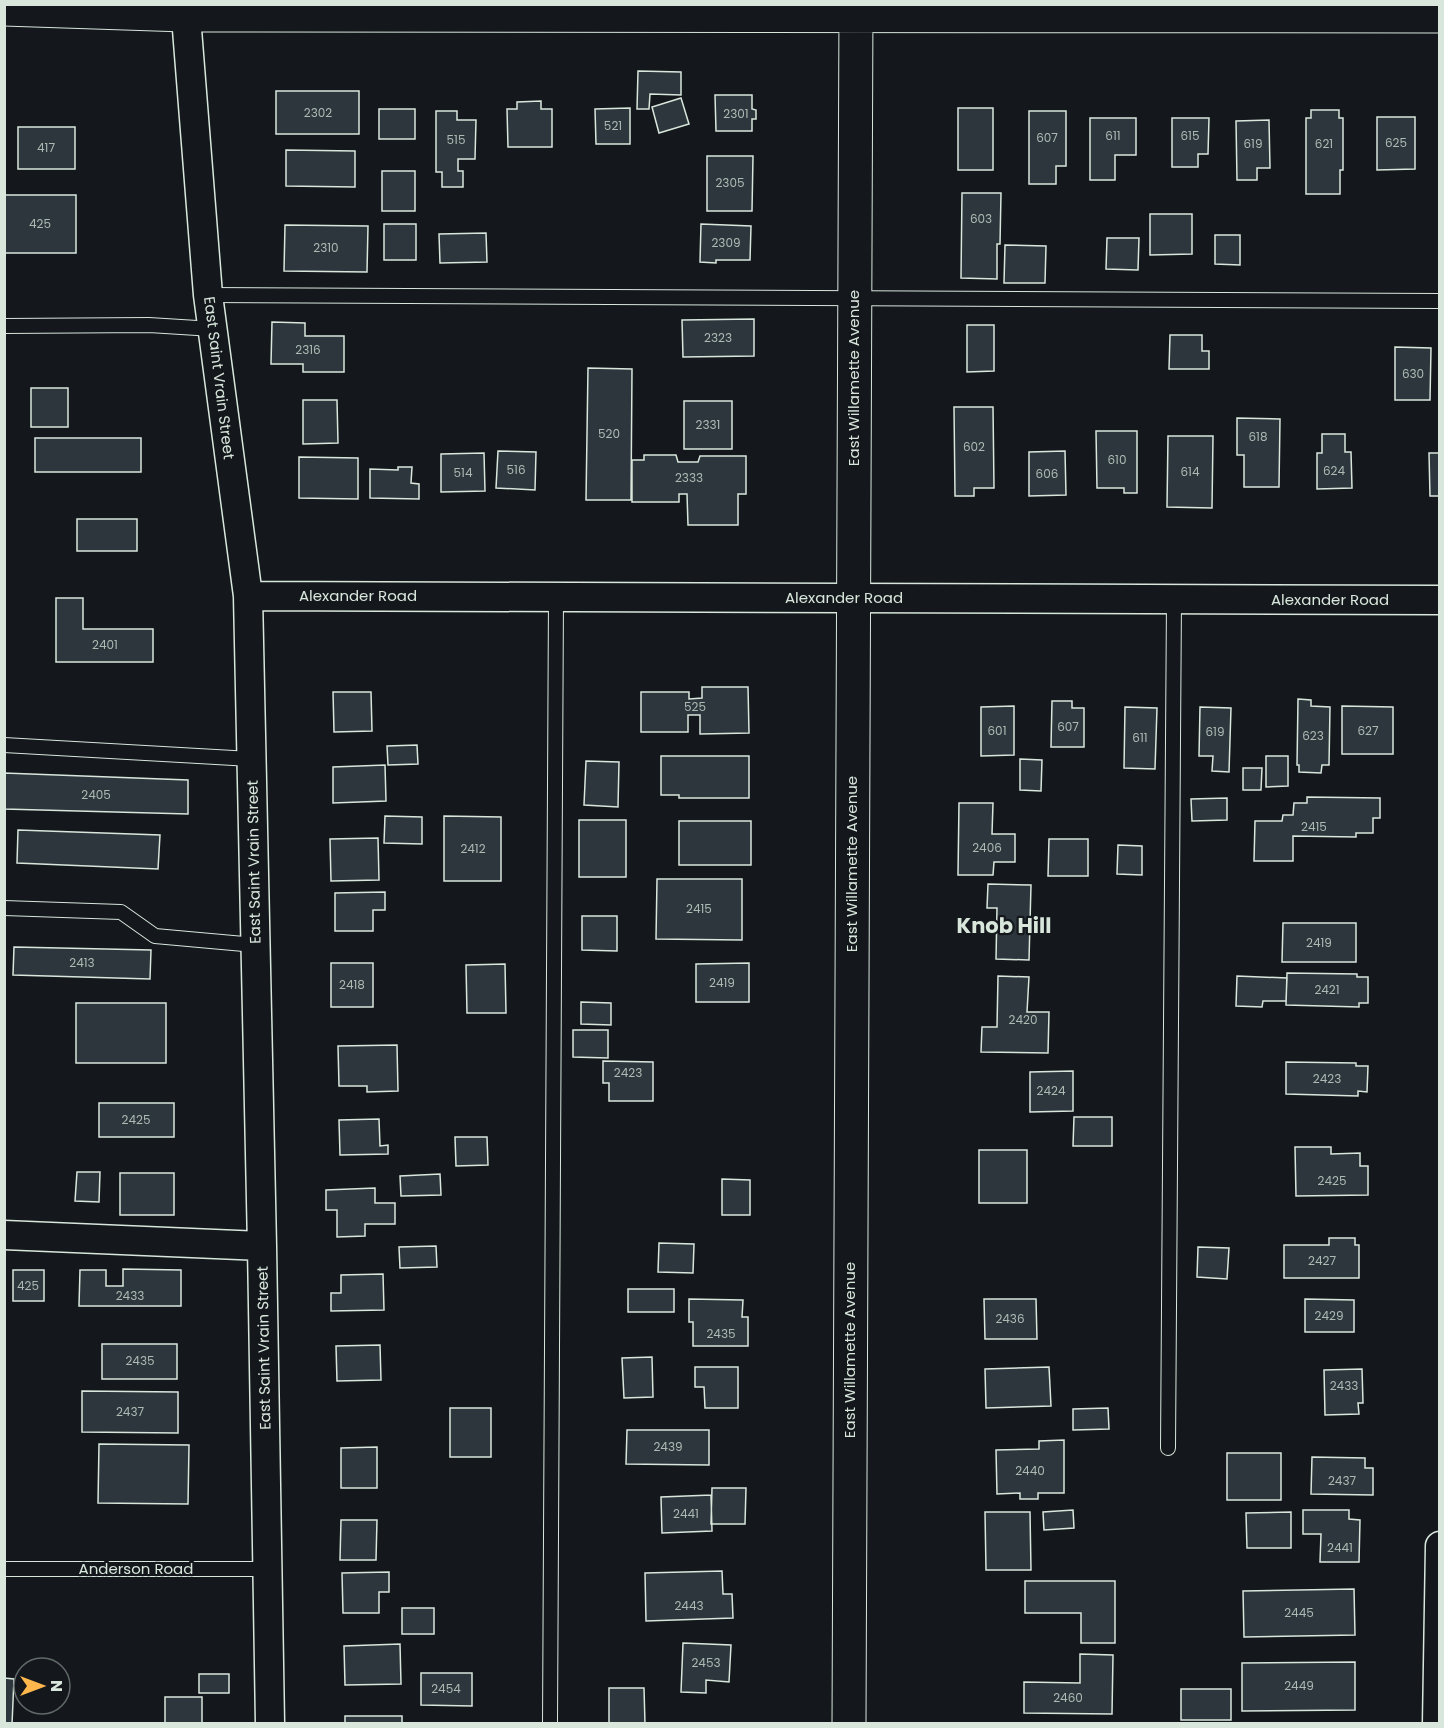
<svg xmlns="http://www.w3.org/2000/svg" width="1444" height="1728" viewBox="0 0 1444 1728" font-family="Poppins,sans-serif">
<rect width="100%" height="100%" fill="#14181c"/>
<path fill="#2c363c" stroke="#d8e6dc" stroke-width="1.5" d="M638,71l43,1v23l-31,-1 -1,15h-12z
M276,91h83v43h-83z
M715,95h37v14l4,1v9h-4v12h-36z
M681,98l8,26 -30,9 -7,-26z
M541,101v8h11v38h-44l-1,-38h10v-7z
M630,108v36h-34l-1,-35z
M958,108h35v62h-35z
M379,109h36v30h-36z
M1311,110h28v8h4v52h-3v24h-34v-76h5z
M436,111h21v9h19l-1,39h-17v12h5v16h-21v-15h-6z
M1029,111h37v55h-10v18h-27z
M1377,117h38v52l-38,1z
M1090,118h46v37h-21v25h-25z
M1172,118h37l-1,36h-10v13h-26z
M1269,120l1,48h-13v12h-20l-1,-59z
M18,127h57v42h-57z
M286,150l69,1v36l-69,-1z
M707,156h46l-1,55h-45z
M382,171h33v40h-33z
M962,193h39l-1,51h-3v35l-36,-1z
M4,195h72v58h-72z
M1150,214h42v40l-42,1z
M384,224h32v36h-32z
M701,224l50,2 -1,34h-34v3l-16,-1z
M285,225l83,1 -1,46 -83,-1z
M486,233l1,29 -47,1 -1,-29z
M1215,235h25v30l-25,-1z
M1107,238h32l-1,32 -32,-1z
M1005,245l41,1 -1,37h-41z
M754,319v37l-71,1 -1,-37z
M272,322l33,1v13h39v36h-41v-8h-32z
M967,325h27v46l-27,1z
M1170,335h32v16h7v18h-40z
M1395,347l36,1 -1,52h-35z
M588,368l44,1 -1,131h-45z
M31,388h37v39h-37z
M303,400h34l1,43 -35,1z
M684,401h48v48h-48z
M954,407h39l1,81h-20v8h-19z
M1237,418l43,1 -1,68h-35v-32h-7z
M1096,431h41v62h-13v-5h-27z
M1322,434h23v18h6l1,36 -35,1v-36h5z
M1168,436h45l-1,72 -45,-1z
M35,438h106v34h-106z
M1439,440l1,56h-10l-1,-43h10z
M498,451l38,1 -1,38 -39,-2z
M1065,451l1,44 -37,1v-44z
M484,453l1,38 -44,1v-38z
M644,455h32l2,7h20l2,-6h46v38h-8v31h-50l-1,-31h-8v8h-47v-42h12z
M299,457l59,1v41l-59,-1z
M398,467h14l-1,16 8,1v15l-49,-1v-29l28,1z
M77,519h60v32h-60z
M56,598h27v31h70v33h-97z
M702,687h46l1,46 -49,1v-19h-12v17h-47v-40h48v7l13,-1z
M333,692h38l1,39 -38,1z
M1298,699l13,1v6l19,1 -1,58h-7l-1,8 -22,-1v-7h-2z
M1052,701h20v7h12v39h-33z
M1014,706v49l-33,1v-49z
M1342,706l51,1v47h-51z
M1125,707l32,1 -2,61 -31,-1z
M1200,707l31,1 -2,64 -17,-1 1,-15h-14z
M417,745l1,19 -30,1 -1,-19z
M661,756h88v42h-70v-3h-18z
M1266,756h22v30l-22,1z
M1020,759l22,1 -1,31 -21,-1z
M586,761l33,1 -1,45 -34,-2z
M385,765l1,36 -53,2v-36z
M1243,768h19l-1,22h-18z
M4,773l184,7v34l-184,-5z
M1307,797l73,1v20h-7v15h-17v4l-63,-1v25h-39l1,-40h27l1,-6h10l1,-12h13z
M1227,798v22l-35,1 -1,-22z
M959,803h34l-1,31h23v28h-21l-1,13h-35z
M385,816l37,1v27l-38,-1z
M444,816l57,1v64h-57z
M579,820h47v57h-47z
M679,821h72v44h-72z
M18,830l142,5 -2,34 -141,-6z
M378,838l1,42 -48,1 -1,-42z
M1049,839h39v37h-40z
M1118,845l24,1v29l-25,-1z
M657,879h85v61l-86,-1z
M988,884l43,1 -2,75 -33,-1 1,-51h-10z
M385,892v18h-12v21h-38v-38z
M582,916h35v35l-35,-1z
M1283,923h73v39h-74z
M14,947l137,3 -1,29 -137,-4z
M331,963h42v44h-42z
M749,963v39h-53v-38z
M505,964l1,49h-39l-1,-48z
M1287,973l70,1v3h11v26h-9v4l-73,-2z
M998,976l31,1 -2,35h22l-1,41 -67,-1 1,-25h15z
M1237,976l50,2 -1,23h-23l-1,6 -26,-1z
M581,1002l30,1v22l-30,-1z
M76,1003h90v60h-90z
M573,1030h35v28l-35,-1z
M397,1045l1,46 -31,1v-6h-28l-1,-40z
M603,1061l50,1v39h-44v-18h-6z
M1286,1062l70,1v3h12l-1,26 -9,-1v5l-72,-2z
M1073,1071v40l-43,1v-40z
M99,1103h75v34h-75z
M1074,1117h38v29h-39z
M379,1119l1,27 8,-1v9l-48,1 -1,-35z
M455,1137h32l1,28 -32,1z
M1295,1147h36v7l29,-1v13h8v29l-72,1z
M979,1150h48v53h-48z
M77,1172h23l-1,30 -24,-1z
M120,1173h54v42h-54z
M440,1174l1,21 -40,1 -1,-20z
M722,1179l28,1v35h-28z
M375,1188v15h20v21h-30v12l-28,1v-27h-11v-20z
M1329,1238h26v7h4v33h-75v-33h45z
M659,1243l35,1 -1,29 -35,-1z
M436,1246l1,21 -37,1 -1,-21z
M1198,1247l31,1 -2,31 -30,-2z
M123,1269l58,1v36h-102l1,-36h26v16h17z
M13,1270h31v31h-31z
M383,1274l1,36 -53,1v-18h10v-18z
M628,1289h46v23h-46z
M689,1299l54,1 -1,17h6v29h-55v-24h-4z
M984,1299h52l1,40h-52z
M1305,1299l49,1v32h-49z
M102,1344h75v35h-75z
M380,1345l1,35 -44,1 -1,-35z
M652,1357l1,40 -29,1 -2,-40z
M695,1367h43v41h-33l-1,-21h-9z
M1049,1367l2,39 -65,2 -1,-39z
M1362,1369l1,34h-5l1,11 -34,1 -1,-45z
M82,1391l96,1v41l-96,-1z
M450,1408h41v49h-41z
M1108,1408l1,21 -36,1v-21z
M627,1430h82v35l-83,-1z
M1064,1440v53h-26v6h-18v-6l-23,1 -1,-44 43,-1v-8z
M99,1444l90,1 -1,59 -90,-1z
M377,1447v41h-36v-40z
M1227,1453h54v47h-54z
M1312,1457l53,1v10h8v27l-62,-1z
M712,1488h34l-1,36h-34z
M711,1495l1,36 -50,2 -1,-36z
M1073,1510l1,18 -30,2 -1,-18z
M1303,1510h46v9l11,1 -1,42h-39l1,-28h-18z
M985,1512h45l1,58h-45z
M1291,1512v36h-44l-1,-35z
M341,1520h36l-1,40h-36z
M722,1571l1,23h9l1,24 -87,3 -1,-48z
M389,1572v20h-10v21h-36l-1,-40z
M1025,1581h90v62h-34v-30h-56z
M1354,1589l1,46 -111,2 -1,-46z
M402,1608h32v26h-32z
M683,1643l48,2 -2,37 -23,-2v13l-25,-1z
M400,1644l1,40 -56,1 -1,-39z
M1080,1654l33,1 -1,59 -88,-1v-31l56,1z
M1355,1662v48l-113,1v-48z
M421,1673h51v33l-51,-1z
M199,1674h30v19h-30z
M4,1678l10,1 -2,45h-8z
M609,1688h35l1,36h-36z
M1181,1689h50v31h-50z
M165,1697h37v27h-37z
M345,1716h57v8h-57z"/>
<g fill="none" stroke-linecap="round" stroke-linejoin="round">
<g stroke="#d8e6dc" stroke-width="16">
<path id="service" d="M208,295l1232,6
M4,326l145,-1 64,4
M4,745l247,14
M4,908l117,4 34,24 100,9
M1168,1448l6,-849
M4,1569h263
M550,1724l6,-1127"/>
</g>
<g stroke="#d8e6dc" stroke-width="31">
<path id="minor" d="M185,4l23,291 40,301 14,650 8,478
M248,596l1192,4
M4,1235l258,11
M1437,1724l3,-178"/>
</g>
<g stroke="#d8e6dc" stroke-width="35">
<path id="tertiary" d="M4,9l181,6 1255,1
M849,1724l7,-1720"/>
</g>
<use href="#service" stroke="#14181c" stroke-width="14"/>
<use href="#minor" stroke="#14181c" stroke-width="28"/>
<use href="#tertiary" stroke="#14181c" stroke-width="33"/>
</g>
<g text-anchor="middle" stroke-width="4.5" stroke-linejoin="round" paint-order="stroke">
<g font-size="12" fill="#adbab4">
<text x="318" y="117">2302</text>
<text x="736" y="118">2301</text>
<text x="613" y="130">521</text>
<text x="1113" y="140">611</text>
<text x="1190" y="140">615</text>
<text x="1047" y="142">607</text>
<text x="456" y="144">515</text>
<text x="1396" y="147">625</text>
<text x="1253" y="148">619</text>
<text x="1324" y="148">621</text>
<text x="46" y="152">417</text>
<text x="730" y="187">2305</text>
<text x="981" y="223">603</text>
<text x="40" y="228">425</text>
<text x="726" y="247">2309</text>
<text x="326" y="252">2310</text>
<text x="718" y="342">2323</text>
<text x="308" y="354">2316</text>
<text x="1413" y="378">630</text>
<text x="708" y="429">2331</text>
<text x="609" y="438">520</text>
<text x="1258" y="441">618</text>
<text x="974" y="451">602</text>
<text x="1117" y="464">610</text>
<text x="516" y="474">516</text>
<text x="1334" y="475">624</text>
<text x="1190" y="476">614</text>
<text x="463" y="477">514</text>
<text x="1047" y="478">606</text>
<text x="689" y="482">2333</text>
<text x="105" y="649">2401</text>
<text x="695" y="711">525</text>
<text x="1068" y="731">607</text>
<text x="997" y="735">601</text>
<text x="1368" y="735">627</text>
<text x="1215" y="736">619</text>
<text x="1313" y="740">623</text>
<text x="1140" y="742">611</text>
<text x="96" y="799">2405</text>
<text x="1314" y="831">2415</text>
<text x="987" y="852">2406</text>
<text x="473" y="853">2412</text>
<text x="699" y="913">2415</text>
<text x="1319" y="947">2419</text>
<text x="82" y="967">2413</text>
<text x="722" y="987">2419</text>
<text x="352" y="989">2418</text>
<text x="1327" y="994">2421</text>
<text x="1023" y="1024">2420</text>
<text x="628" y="1077">2423</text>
<text x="1327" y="1083">2423</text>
<text x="1051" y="1095">2424</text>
<text x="136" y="1124">2425</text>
<text x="1332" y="1185">2425</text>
<text x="1322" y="1265">2427</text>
<text x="28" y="1290">425</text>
<text x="130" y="1300">2433</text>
<text x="1329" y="1320">2429</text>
<text x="1010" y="1323">2436</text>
<text x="721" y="1338">2435</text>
<text x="140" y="1365">2435</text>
<text x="1344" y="1390">2433</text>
<text x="130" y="1416">2437</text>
<text x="668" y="1451">2439</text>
<text x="1030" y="1475">2440</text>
<text x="1342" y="1485">2437</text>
<text x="686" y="1518">2441</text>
<text x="1340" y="1552">2441</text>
<text x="689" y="1610">2443</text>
<text x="1299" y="1617">2445</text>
<text x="706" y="1667">2453</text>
<text x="1299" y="1690">2449</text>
<text x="446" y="1693">2454</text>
<text x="1068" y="1702">2460</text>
</g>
<g font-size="15" fill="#d8e6dc" stroke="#14181c">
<text transform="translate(219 378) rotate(83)" y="5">East Saint Vrain Street</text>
<text transform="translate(854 378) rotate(-90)" y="5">East Willamette Avenue</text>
<text x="358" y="601">Alexander Road</text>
<text x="844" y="603">Alexander Road</text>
<text x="1330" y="605">Alexander Road</text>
<text transform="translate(254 862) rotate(-91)" y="5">East Saint Vrain Street</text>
<text transform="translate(852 864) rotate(-90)" y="5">East Willamette Avenue</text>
<text transform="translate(264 1348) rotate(-91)" y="5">East Saint Vrain Street</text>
<text transform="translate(850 1350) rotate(-90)" y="5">East Willamette Avenue</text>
<text x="136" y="1574">Anderson Road</text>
</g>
<g font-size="21" font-weight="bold" fill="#d8e6dc" stroke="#14181c">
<text x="1004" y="933">Knob Hill</text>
</g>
</g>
<rect width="1444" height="1728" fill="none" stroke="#d8e6dc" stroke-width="12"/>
<g transform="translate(42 1686) rotate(90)"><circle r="28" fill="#14181c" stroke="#626a69" stroke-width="1.5"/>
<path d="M0-4.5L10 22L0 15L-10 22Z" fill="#ffb74d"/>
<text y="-9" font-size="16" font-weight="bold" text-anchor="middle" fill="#d8e6dc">N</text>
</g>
</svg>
